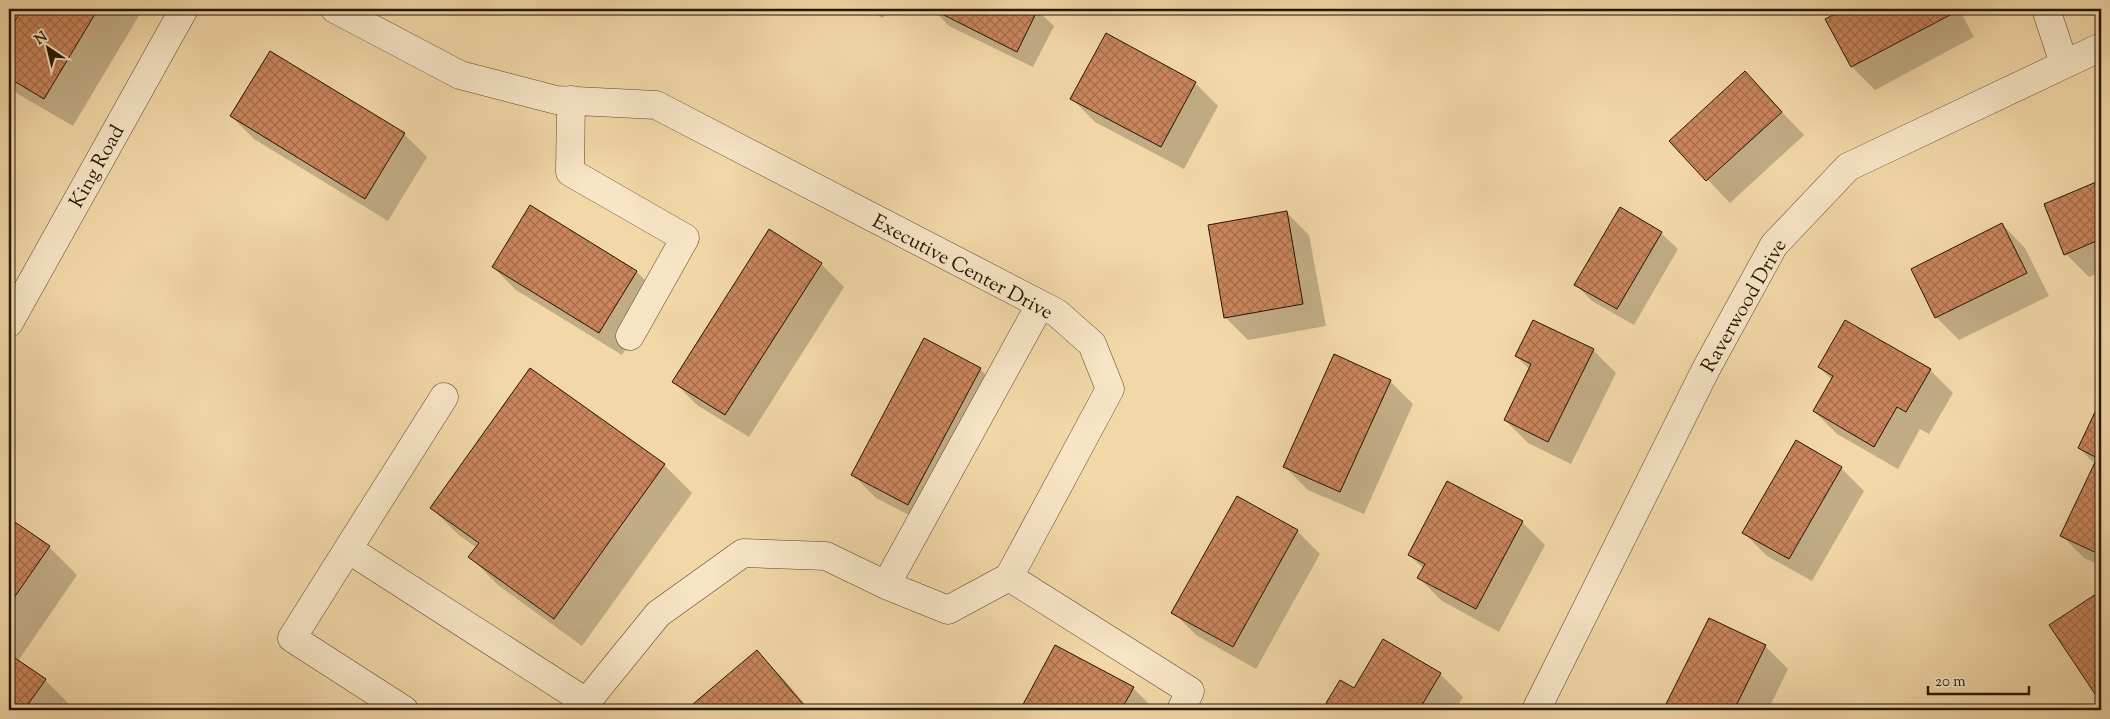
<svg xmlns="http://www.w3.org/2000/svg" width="2110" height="719" viewBox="0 0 2110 719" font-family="'Sorts Mill Goudy',serif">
<defs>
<pattern id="building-cross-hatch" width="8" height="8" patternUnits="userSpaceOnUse" patternTransform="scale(1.25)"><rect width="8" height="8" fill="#ca855c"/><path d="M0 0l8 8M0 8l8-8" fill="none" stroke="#a46c4a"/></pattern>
</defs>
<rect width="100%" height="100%" fill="#f2d7a7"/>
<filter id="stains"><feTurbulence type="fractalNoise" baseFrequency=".004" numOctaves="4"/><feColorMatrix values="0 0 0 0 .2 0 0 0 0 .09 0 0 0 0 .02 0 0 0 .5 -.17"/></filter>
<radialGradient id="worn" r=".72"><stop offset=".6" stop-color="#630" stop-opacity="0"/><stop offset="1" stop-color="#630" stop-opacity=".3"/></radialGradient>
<path fill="#0003" d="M9,9h134l-70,117 -55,-32 -9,-9z
M864,9h24l-5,9z
M933,9h103l18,17 -21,41 -84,-41z
M1848,9h111l15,28 -99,53 -23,-23 -25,-47z
M271,52l133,82 23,23 -39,64 -134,-82 -23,-23z
M1745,73l59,62 -74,68 -59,-62z
M1195,83l23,23 -34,63 -89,-47 -23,-23z
M2101,181v91l-12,5 -23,-23 -21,-50z
M530,207l107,65 23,23 -38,60 -106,-65 -23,-23z
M1286,212l23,23 17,91 -78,14 -23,-23z
M2002,224l23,24 24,48 -90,44 -23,-23z
M1661,233l17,16 -44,76 -42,-24 -16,-16z
M821,264l23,23 -95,150 -52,-32 -23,-23z
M1593,350l23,23 -45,91 -43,-21 -23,-23 25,-50 -14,-14z
M1819,367l111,3 23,23 -24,41 -9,-5 -22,40 -61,-35 -23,-23 18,-31z
M980,369l23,23 -71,135 -56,-29 -23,-23z
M1390,381l23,23 -49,110 -56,-24 -23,-23z
M2095,413l6,3v150l-17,-8 -23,-23 35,-70 -17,-17z
M664,465l28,28 -110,153 -84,-61 -28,-28 7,-9 -17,-12 -29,-28z
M1841,468l23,23 -52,90 -45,-25 -23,-23z
M9,520l40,27 28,28 -59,86 27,19 28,28 -1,2h-63z
M1522,522l23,23 -46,87 -57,-31 -23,-23 5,-9 -15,-14z
M1297,531l23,23 -64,115 -60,-34 -23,-23z
M2099,593l2,2v106l-50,-76z
M1709,619l56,27 23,23 -20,41h-103z
M1056,647l77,41 22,22h-133z
M757,652l23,23 30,35h-110l-6,-6z
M1440,674l23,23 -8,13h-120l-7,-7 26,-13z"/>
<path fill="url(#building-cross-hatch)" stroke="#251502" d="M22,9h76l-54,90 -35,-21v-47z
M932,9h106l-21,43z
M1845,9h104l3,5 -101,53 -26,-48z
M1106,33l90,49 -35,65 -91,-48z
M270,51l135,82 -40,66 -135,-83z
M1745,71l37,41 -76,69 -37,-40z
M2101,180v59l-37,16 -20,-51z
M530,205l107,66 -38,62 -107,-66z
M1620,207l42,25 -45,77 -43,-24z
M1287,211l16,93 -79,14 -16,-93z
M2002,223l25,50 -92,45 -24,-49z
M769,229l53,34 -97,152 -53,-33z
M1533,320l61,29 -46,93 -44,-22 27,-56 -16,-8z
M1845,320l86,49 -25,43 -9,-5 -23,40 -61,-36 20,-35 -15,-9z
M924,338l57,30 -73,137 -57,-30z
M1334,354l57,26 -51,112 -57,-25z
M530,368l135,96 -111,155 -86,-62 11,-14 -49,-35z
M2095,412l6,3v140l-41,-19 37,-78 -19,-10z
M1796,440l46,27 -53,92 -47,-26z
M1447,481l76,40 -47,88 -59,-31 8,-14 -17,-9z
M1237,496l61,34 -65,117 -62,-34z
M9,518l41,28 -41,59z
M2099,592l2,2v109l-52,-78z
M1709,618l57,27 -32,65h-71z
M1383,639l58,34 -22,37h-8l-11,-6 -4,6h-58l-12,-7 14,-23 14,8z
M1055,645l79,42 -13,23h-101z
M757,650l51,60h-110l-5,-6z
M9,654l37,25 -22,31h-15z"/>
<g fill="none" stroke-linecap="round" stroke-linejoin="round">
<g stroke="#58462b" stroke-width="29">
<path id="minor" d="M335,9l125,66 96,25 100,5 401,208 35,31 18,45 -101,188 -61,33 -62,-25 -60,-29 -83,-3 -85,61 -78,96
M2046,9l18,55
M571,100l-1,72 115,66 -55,98
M9,323l175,-314
M444,397l-96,152 238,153
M348,549l-56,89 112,72
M1009,577l181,114 -9,19
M886,585l154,-280
M1536,710l170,-341 68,-124 74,-78 253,-120"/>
</g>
<use href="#minor" stroke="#f7e5c6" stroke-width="28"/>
</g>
<g text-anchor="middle" stroke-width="4" stroke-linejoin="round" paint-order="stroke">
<g font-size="20" fill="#251502" stroke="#f7e5c6">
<text transform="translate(96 166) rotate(-61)" y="7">King Road</text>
<text transform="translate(963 266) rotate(28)" y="7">Executive Center Drive</text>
<text transform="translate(1743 305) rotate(-60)" y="7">Raverwood Drive</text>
</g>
</g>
<rect width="2110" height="719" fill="none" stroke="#f2d7a7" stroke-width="30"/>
<rect x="10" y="10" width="2090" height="699" fill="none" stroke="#251502" stroke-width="2.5"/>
<rect x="15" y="15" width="2080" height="689" fill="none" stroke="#251502"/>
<g transform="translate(48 48) rotate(325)" stroke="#f7e5c6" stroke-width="4" paint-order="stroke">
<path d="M0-4L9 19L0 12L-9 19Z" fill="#251502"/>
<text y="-8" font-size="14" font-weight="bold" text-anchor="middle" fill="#251502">N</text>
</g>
<path d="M1928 686v8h101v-8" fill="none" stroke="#251502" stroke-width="2.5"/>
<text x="1935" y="686" font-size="15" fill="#251502" stroke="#f7e5c6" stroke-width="4" paint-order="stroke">20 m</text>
<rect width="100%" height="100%" filter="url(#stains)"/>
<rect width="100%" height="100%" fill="url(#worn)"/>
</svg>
